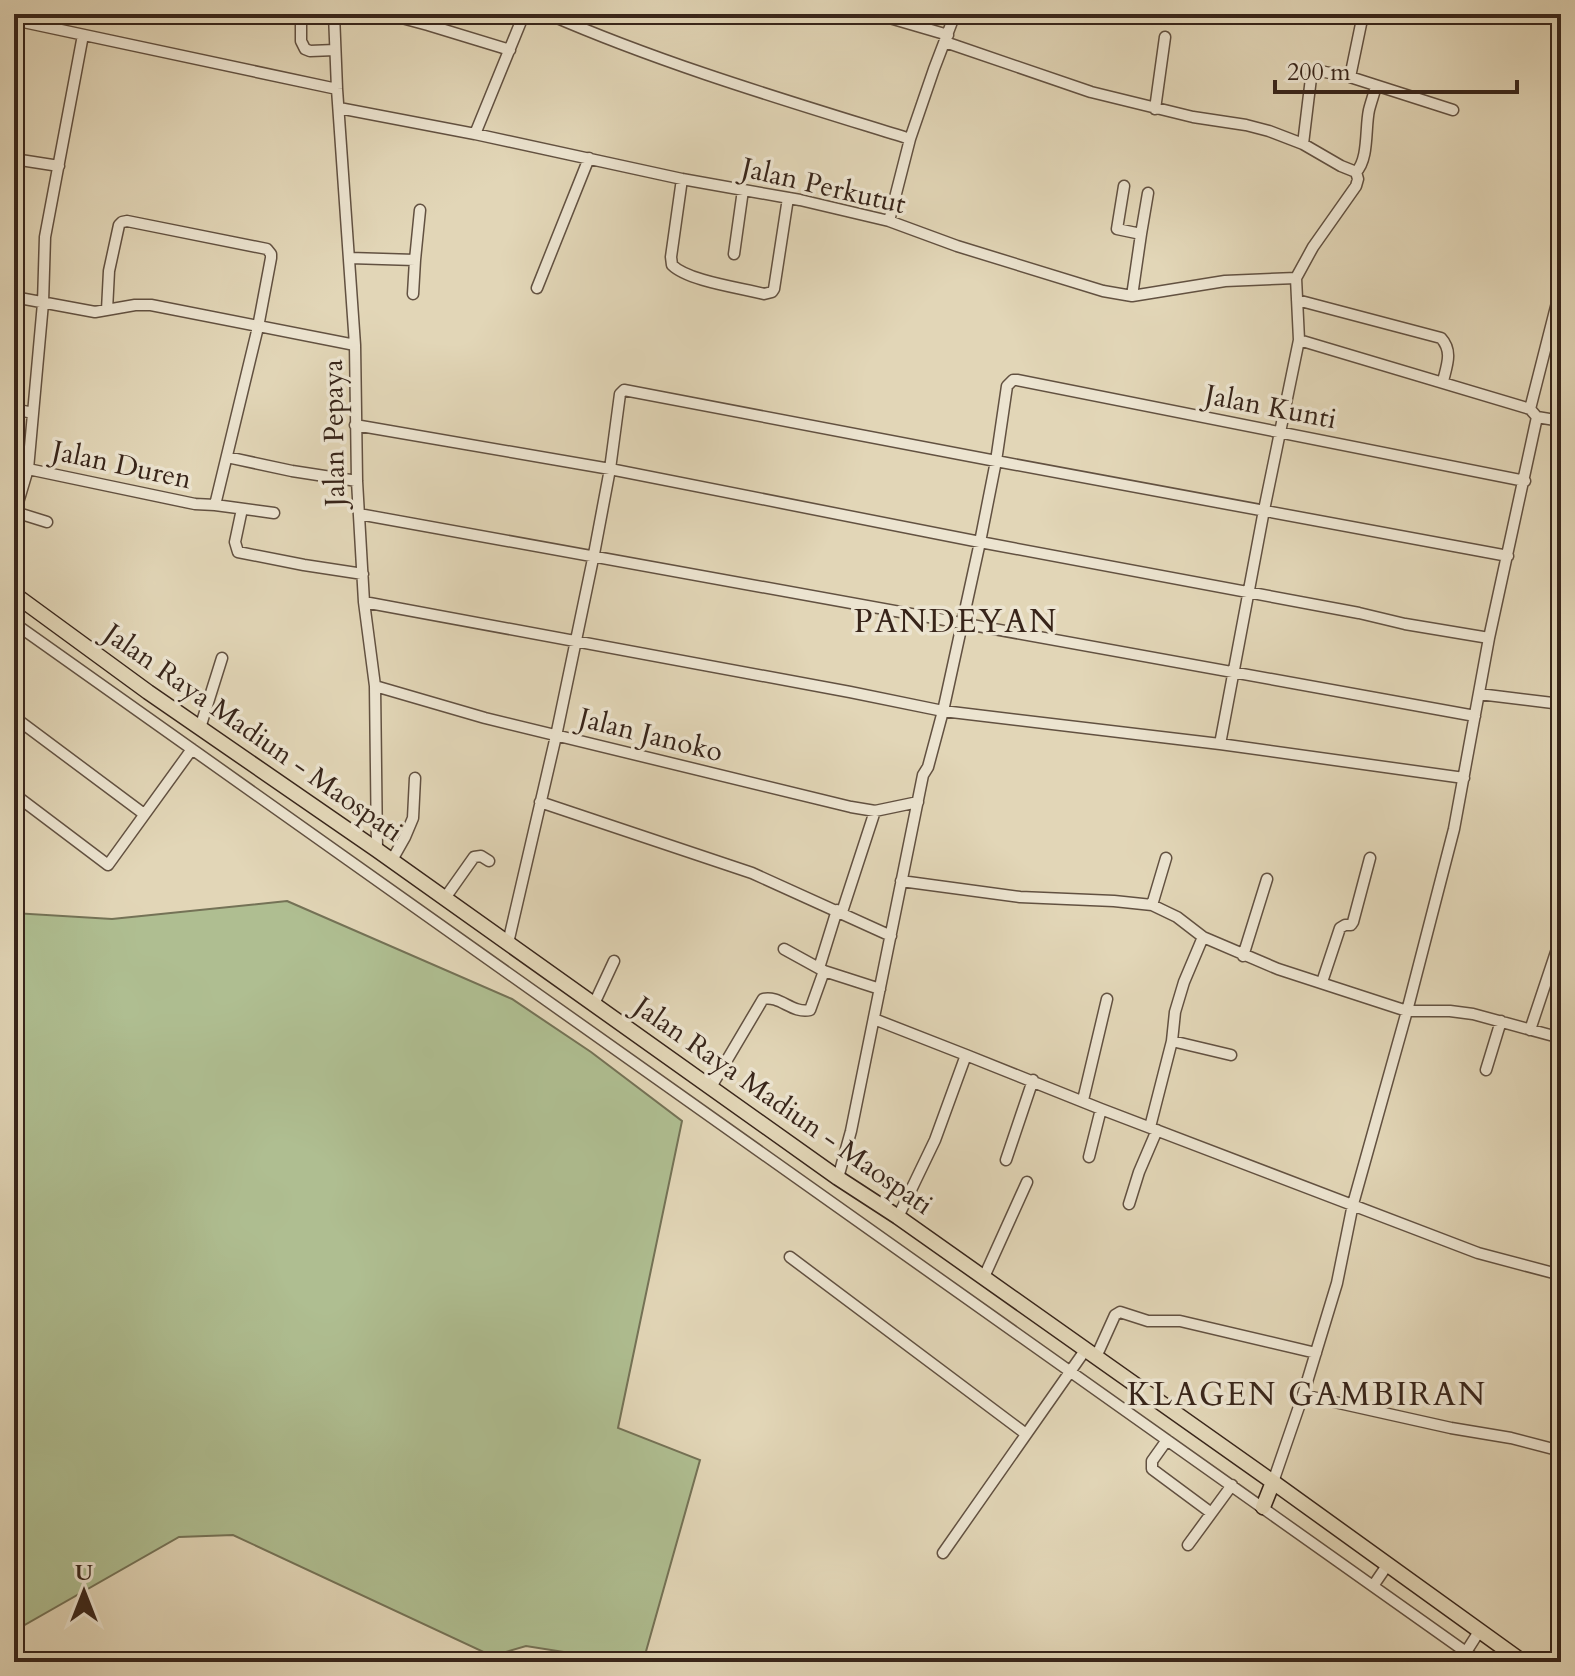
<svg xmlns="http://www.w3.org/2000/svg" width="1575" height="1676" viewBox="0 0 1575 1676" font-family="Cardo,serif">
<rect width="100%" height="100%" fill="#e2d6b7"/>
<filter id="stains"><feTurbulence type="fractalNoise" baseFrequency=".0025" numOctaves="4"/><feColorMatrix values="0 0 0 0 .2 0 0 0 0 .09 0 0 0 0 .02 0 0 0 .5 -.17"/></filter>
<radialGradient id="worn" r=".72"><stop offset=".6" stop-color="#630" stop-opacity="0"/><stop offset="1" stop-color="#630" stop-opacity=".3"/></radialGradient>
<path fill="#afbe91" stroke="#747256" stroke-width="2" d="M287,901l225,98 79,53 91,69 -64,307 82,32 -57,202h-16l-101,-16 -34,10 -259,-121 -54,2 -165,94v-718l98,6z"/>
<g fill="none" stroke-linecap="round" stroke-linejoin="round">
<g stroke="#625141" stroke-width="13">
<path id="minor" d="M334,14l3,75 18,256 2,136 7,121 11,84 2,164
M387,14l41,11 82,25
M548,14c117,51 240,87 362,125
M876,14l72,21
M14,20l323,69
M301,23v18l4,8 5,2 25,-1
M945,42l146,50 102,25 53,8 23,6 34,13 38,22 15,6 2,7 -2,7 -43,61 -17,31 3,62 -35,170 -44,234
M1350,77l11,-53 3,-8 5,-2
M339,108l136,26 207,45 118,21 89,21 68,25 146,45 29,5 93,-15 71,-3
M1155,109l10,-72
M475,134l49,-120
M1303,144l8,-66 1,-3 8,-4 30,6 103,33
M14,159l45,7
M1356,172c13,-13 9,-44 13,-62 2,-8 5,-16 7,-24
M682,179l-11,78 1,8c16,16 69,23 92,29l8,-2 2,-3 14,-91
M1124,186l-7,43 24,5 7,-41
M889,221l21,-82 24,-70 21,-55
M734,254l9,-64
M350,258l65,2 5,-50
M537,288l52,-130
M413,294l2,-34
M1132,296l9,-62
M14,297l81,15 40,-7h16l204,40
M1297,300l144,38c12,13 6,27 2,43
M14,409l19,4
M1530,409l31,-122
M1537,417l24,4
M355,425l255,44 370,73 379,71 46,11 84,14
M227,457l65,14 65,10
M28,469l167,35 20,1 43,-178 13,-69v-4l-4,-5 -140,-28 -5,1 -3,3 -10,46 -2,39
M215,505l59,8
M242,509l-7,33 3,10 66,13 59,9
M15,512l32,10
M359,514c373,64 744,136 1116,202
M14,516l14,-47 15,-166 2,-66 38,-202
M364,602l486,90 93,19 277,33 244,34
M14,623l1466,1039
M375,686l110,32 366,89 24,4 43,-9
M1479,694l82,10
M14,717l130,97
M200,728l22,-70
M14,794l94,71 84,-116
M540,802l212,71 139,63
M392,860l13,-23 8,-19 2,-40
M901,881l119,16 94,4 38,4 25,12 26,20 75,32 129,42h43l23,3 88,24
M445,898l29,-41 7,-1 8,5
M1152,905l14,-47
M842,912l33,-101
M508,943l48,-207 38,-182 16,-85 10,-75 4,-4 372,71 512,95
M1243,956l24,-77
M819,968l18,-58
M824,971l56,18
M1322,982l18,-54 5,-3h6l2,-3 17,-64
M594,1004l20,-43
M874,1019l92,36
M1530,1030l31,-93
M1172,1041l59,14
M1486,1070l15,-49
M711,1087l52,-88c17,-4 29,15 47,11l14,-39 -40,-22
M1083,1100l24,-101
M1150,1127l22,-86 3,-29 9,-30 19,-45
M1089,1157l12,-48
M1006,1160l27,-80
M838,1178l13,-47 72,-356 5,-8 15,-56 37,-169 16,-81 11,-75 6,-6h4l508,101
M1129,1204l10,-32 18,-42
M898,1217l37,-77 31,-85 135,54 377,144 83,22
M790,1257l236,177
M984,1277l43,-95
M1096,1357l19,-42 5,-3 28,9h32l136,32
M1303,1395l148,33 60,10 50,13
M1167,1440l-15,21v8l58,43
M1273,1482l30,-87 34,-112 16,-79 54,-193 47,-182 35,-191 48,-221 -7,-8 -231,-69
M1188,1545l44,-60
M943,1553l143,-204
M1373,1586l15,-22
M1466,1652l14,-22"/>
</g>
<g stroke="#38251a" stroke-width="17">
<path id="highway" d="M14,594l134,98 229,158 461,328 60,39 375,265 250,180
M1263,1507l10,-25"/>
</g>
<use href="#minor" stroke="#ece4d0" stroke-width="10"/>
<use href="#highway" stroke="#e2d6b7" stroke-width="14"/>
</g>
<g text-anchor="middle" stroke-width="7" stroke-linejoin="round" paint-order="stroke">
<g font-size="28" fill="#38251a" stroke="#ece4d0">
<text transform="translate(824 185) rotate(13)" y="10">Jalan Perkutut</text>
<text transform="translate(1271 406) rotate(11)" y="10">Jalan Kunti</text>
<text transform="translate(333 433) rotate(-91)" y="10">Jalan Pepaya</text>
<text transform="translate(122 464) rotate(12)" y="10">Jalan Duren</text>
<text transform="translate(254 732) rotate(35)" y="10">Jalan Raya Madiun - Maospati</text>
<text transform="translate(651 734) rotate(14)" y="10">Jalan Janoko</text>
<text transform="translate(784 1105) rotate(35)" y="10">Jalan Raya Madiun - Maospati</text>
</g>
<g font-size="32" letter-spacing="2" fill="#38251a" stroke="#ece4d0">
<text x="956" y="632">PANDEYAN</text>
<text x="1307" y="1405">KLAGEN GAMBIRAN</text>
</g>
</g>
<rect width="1575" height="1676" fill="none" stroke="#e2d6b7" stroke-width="48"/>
<rect x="16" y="16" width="1543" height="1644" fill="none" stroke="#38251a" stroke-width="4"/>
<rect x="24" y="24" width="1527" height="1628" fill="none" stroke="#38251a" stroke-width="2"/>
<g transform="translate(84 1592)" stroke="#ece4d0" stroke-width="6" paint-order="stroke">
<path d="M0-6L14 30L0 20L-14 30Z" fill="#38251a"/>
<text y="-12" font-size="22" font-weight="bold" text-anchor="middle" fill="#38251a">U</text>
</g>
<path d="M1275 80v12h242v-12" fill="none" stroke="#38251a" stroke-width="4"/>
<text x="1287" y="80" font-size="24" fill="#38251a" stroke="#ece4d0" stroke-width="6" paint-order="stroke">200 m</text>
<rect width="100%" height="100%" filter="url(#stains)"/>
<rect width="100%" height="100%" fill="url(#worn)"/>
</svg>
